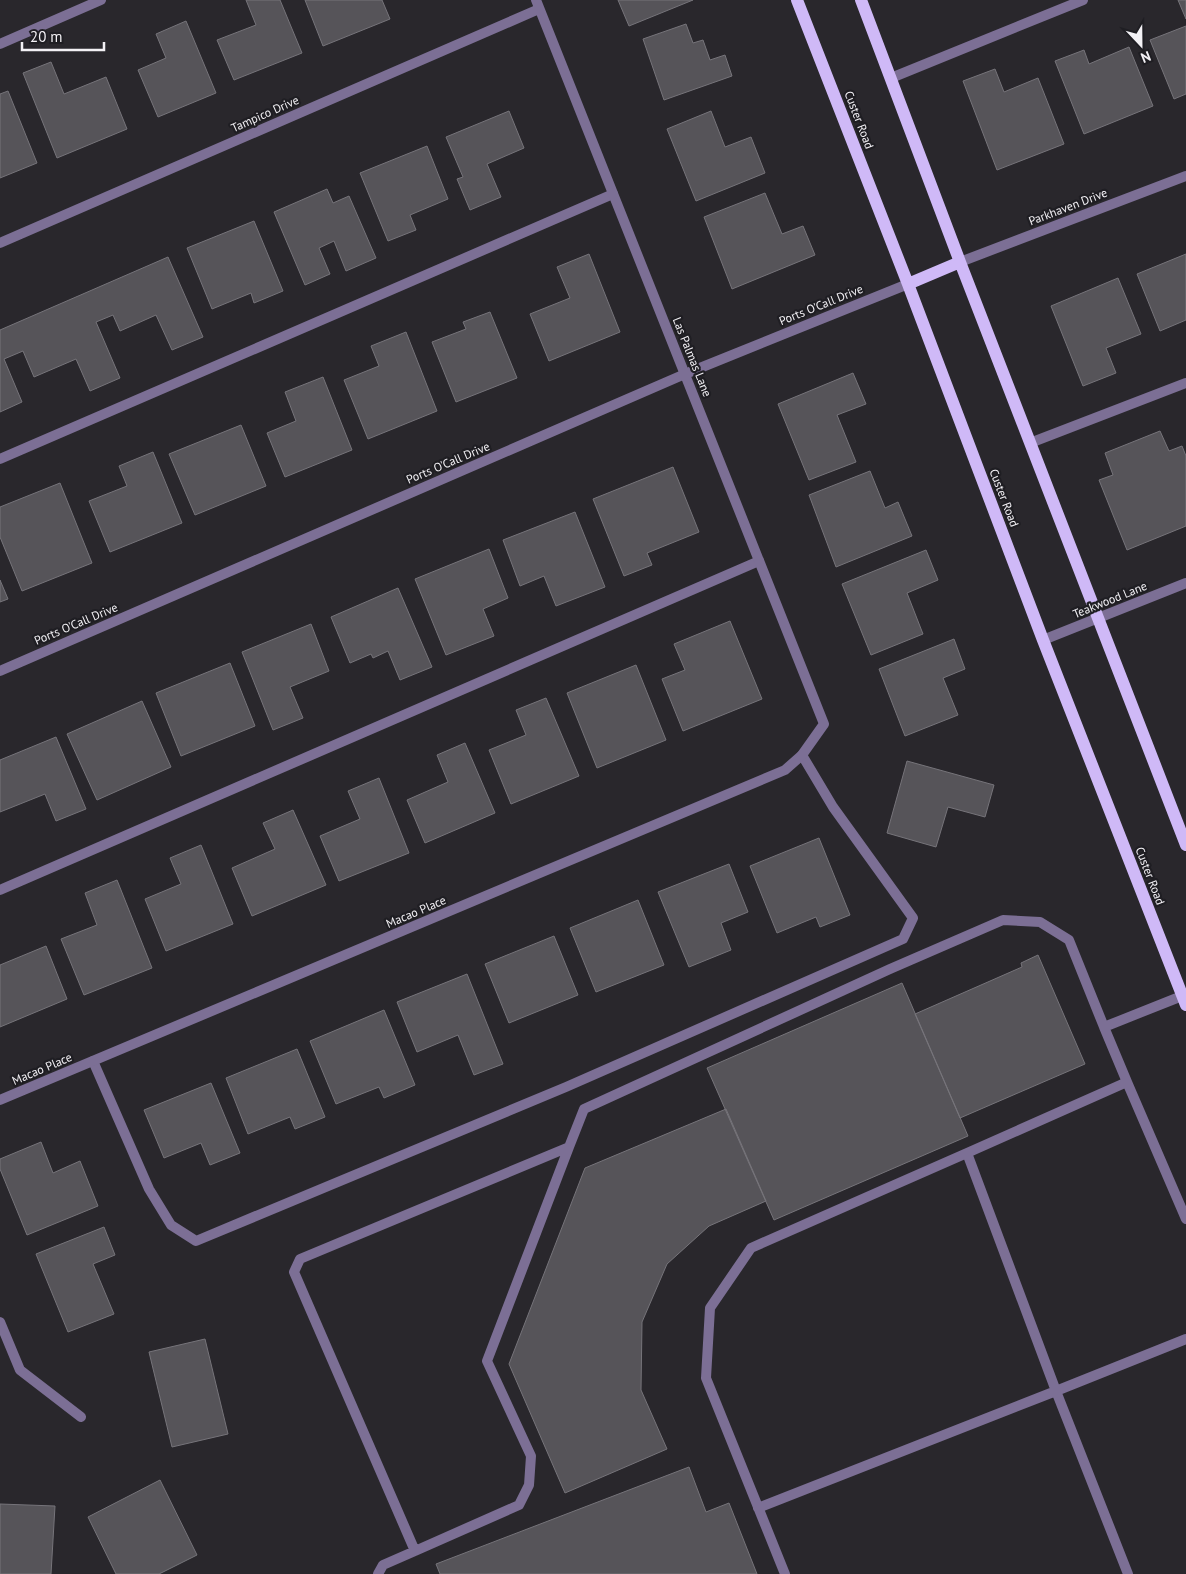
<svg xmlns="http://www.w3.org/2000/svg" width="1186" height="1574" viewBox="0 0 1186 1574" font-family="'PT Sans',sans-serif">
<rect width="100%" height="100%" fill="#29272c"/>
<path fill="#565459" stroke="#76747a" d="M246,0h34l22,53 -68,27 -17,-40 39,-15z
M305,0h77l8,19 -67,27z
M618,0h75l-64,26z
M1178,0h8v19z
M186,21l30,72 -58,24 -20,-47 28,-12 -10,-24z
M686,24l7,19 10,-3 7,20 15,-5 7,21 -68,24 -21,-61z
M1186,26v68l-12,5 -24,-59z
M1129,47l24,59 -69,28 -29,-73 29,-11 5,14z
M51,62l13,32 42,-17 21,52 -70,29 -34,-85z
M995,69l9,23 34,-14 26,66 -67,26 -34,-89z
M8,91l29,72 -37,15v-84z
M509,111l15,37 -37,16 14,33 -31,13 -13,-31 6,-2 -17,-40z
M711,111l14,36 26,-10 14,36 -69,28 -29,-72z
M427,146l21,53 -38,16 6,15 -28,11 -28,-68z
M327,189l6,14 16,-7 27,62 -30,13 -12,-30 -15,7 11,26 -25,11 -31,-73z
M765,193l17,41 21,-8 12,29 -83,34 -28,-72z
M254,221l29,70 -29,12 -3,-10 -39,16 -25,-61z
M589,254l31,78 -71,29 -19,-47 40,-16 -13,-31z
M1186,254v66l-26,11 -23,-57z
M168,257l35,80 -31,13 -16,-35 -36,16 -7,-16 -17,7 24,56 -30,13 -14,-32 -42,18 -11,-26 -19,8 18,43 -22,10v-82z
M1118,278l23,56 -35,14 10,25 -33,13 -32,-80z
M490,312l27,66 -61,24 -24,-60 34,-13 -3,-7z
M406,332l31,79 -69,28 -24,-59 35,-14 -8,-20z
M853,373l13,31 -29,11 19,47 -47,18 -31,-76z
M323,377l29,73 -67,27 -18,-44 29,-12 -11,-29z
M241,425l25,61 -71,29 -26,-61z
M1160,431l9,20 13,-5 4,10v70l-59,24 -28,-70 14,-5 -8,-22z
M153,452l29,71 -72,29 -21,-51 38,-15 -8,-20z
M673,467l26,65 -52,21 5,12 -28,11 -31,-77z
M870,471l15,37 13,-6 14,34 -76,31 -27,-72z
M60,483l32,80 -70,28 -22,-54v-30z
M575,512l30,75 -49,19 -12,-30 -24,10 -17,-46z
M489,549l19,49 -25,11 11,27 -48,19 -31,-76z
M926,550l12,30 -31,13 16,41 -52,21 -29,-71z
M0,580l8,19 -8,3z
M398,588l34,79 -32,13 -12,-29 -15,7 -2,-4 -21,9 -19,-46z
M730,621l32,78 -79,32 -21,-52 23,-9 -11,-26z
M311,624l18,47 -39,16 13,31 -30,12 -31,-78z
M954,639l11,30 -22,9 15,37 -53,21 -26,-67z
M230,663l25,63 -74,30 -25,-63z
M636,665l30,75 -69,28 -30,-75z
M546,698l33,78 -68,28 -22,-54 37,-15 -10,-25z
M142,701l29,66 -74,33 -30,-66z
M56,737l30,72 -30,12 -11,-27 -45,18v-52z
M465,743l30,70 -70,30 -18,-43 41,-18 -11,-27z
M907,761l87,24 -9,32 -37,-10 -12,40 -49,-14z
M379,778l30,75 -70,28 -19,-45 40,-17 -12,-28z
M293,810l33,75 -74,31 -20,-48 43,-19 -12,-26z
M819,838l31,77 -30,12 -4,-10 -39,16 -27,-67z
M201,845l32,79 -67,27 -21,-52 36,-15 -11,-26z
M729,864l19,48 -27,11 10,27 -42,17 -31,-75z
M117,880l35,88 -68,27 -23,-56 36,-14 -12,-32z
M638,900l26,65 -68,27 -26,-64z
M554,936l24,59 -69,28 -24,-59z
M46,946l21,53 -67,28v-62z
M1038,955l47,109 -125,54 -45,-104 107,-47 -1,-4z
M467,974l36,90 -29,11 -16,-40 -41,17 -20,-50z
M902,983l66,153 -194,84 -67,-152z
M384,1010l31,75 -31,13 -5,-11 -43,17 -26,-63z
M297,1049l28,68 -30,12 -5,-12 -42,17 -22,-56z
M211,1083l29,70 -30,12 -9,-22 -37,15 -20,-48z
M726,1109l40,92 -57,25 -42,38 -25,58 -1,68 26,59 -102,44 -56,-129 76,-196z
M41,1142l12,31 27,-12 18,45 -71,29 -27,-66v-10z
M104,1227l11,28 -22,9 21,50 -46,18 -32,-78z
M205,1339l23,95 -56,13 -23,-95z
M689,1467l17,45 23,-9 28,71h-317l-4,-10z
M160,1480l37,75 -38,19h-43l-28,-57z
M0,1504l55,2 -4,68h-51z"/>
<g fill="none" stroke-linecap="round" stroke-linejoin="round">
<path stroke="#7c6f95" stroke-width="10" d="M0,44l101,-44
M891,78l192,-78
M1030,443l156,-60
M0,459l613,-265
M0,890l759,-329
M1182,996l-78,31 23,55 -160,71 89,238 130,-52
M93,1061l56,128 22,36 25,16 370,-154 337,-148 10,-21 -80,-111 -31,-52
M1127,1082l59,137
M758,1508l298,-117 72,183
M415,1551l104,-46 10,-20 2,-29 -44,-95 82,-214
M378,1574l5,-9 32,-14 -121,-279 6,-13 269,-112 15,-38 306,-140 113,-49 37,2 29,18 35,87
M785,1574l-79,-196 4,-70 41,-60 216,-95"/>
<path stroke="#7c6f95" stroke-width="10" d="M0,243l539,-234
M1043,640l143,-57
M0,671l685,-297 223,-90
M0,1100l785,-330 17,-15 22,-31 -288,-724
M0,1322l20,48 61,47"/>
<path stroke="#7c6f95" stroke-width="10" d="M960,262l226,-86"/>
<path stroke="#cfb9f7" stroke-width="12" d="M797,0l111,284 135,356 143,365
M861,0l99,262 226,583
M908,284l52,-22"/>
</g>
<g text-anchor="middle" stroke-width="4.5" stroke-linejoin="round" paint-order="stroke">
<g font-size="12" fill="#f3f1f5" stroke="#1f1e23">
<text transform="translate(265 114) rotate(-24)" y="4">Tampico Drive</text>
<text transform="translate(859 120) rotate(69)" y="4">Custer Road</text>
<text transform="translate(1068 207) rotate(-21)" y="4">Parkhaven Drive</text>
<text transform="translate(821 305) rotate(-22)" y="4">Ports O'Call Drive</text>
<text transform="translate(692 357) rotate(68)" y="4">Las Palmas Lane</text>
<text transform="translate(448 463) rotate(-23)" y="4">Ports O'Call Drive</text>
<text transform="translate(1004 498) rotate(69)" y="4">Custer Road</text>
<text transform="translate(1110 600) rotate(-22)" y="4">Teakwood Lane</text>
<text transform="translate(76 624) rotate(-23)" y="4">Ports O'Call Drive</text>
<text transform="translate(1150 876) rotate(69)" y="4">Custer Road</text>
<text transform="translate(416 912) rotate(-23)" y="4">Macao Place</text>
<text transform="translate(42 1069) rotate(-23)" y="4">Macao Place</text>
</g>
</g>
<g transform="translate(1141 45) rotate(158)" stroke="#1f1e23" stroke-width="4" paint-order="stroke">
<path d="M0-4L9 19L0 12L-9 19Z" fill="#f3f1f5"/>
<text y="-8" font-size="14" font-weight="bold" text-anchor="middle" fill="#f3f1f5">N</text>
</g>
<path d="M22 42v8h82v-8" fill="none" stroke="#f3f1f5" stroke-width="2.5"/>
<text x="30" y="42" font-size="15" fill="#f3f1f5" stroke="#1f1e23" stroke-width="4" paint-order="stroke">20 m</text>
</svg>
